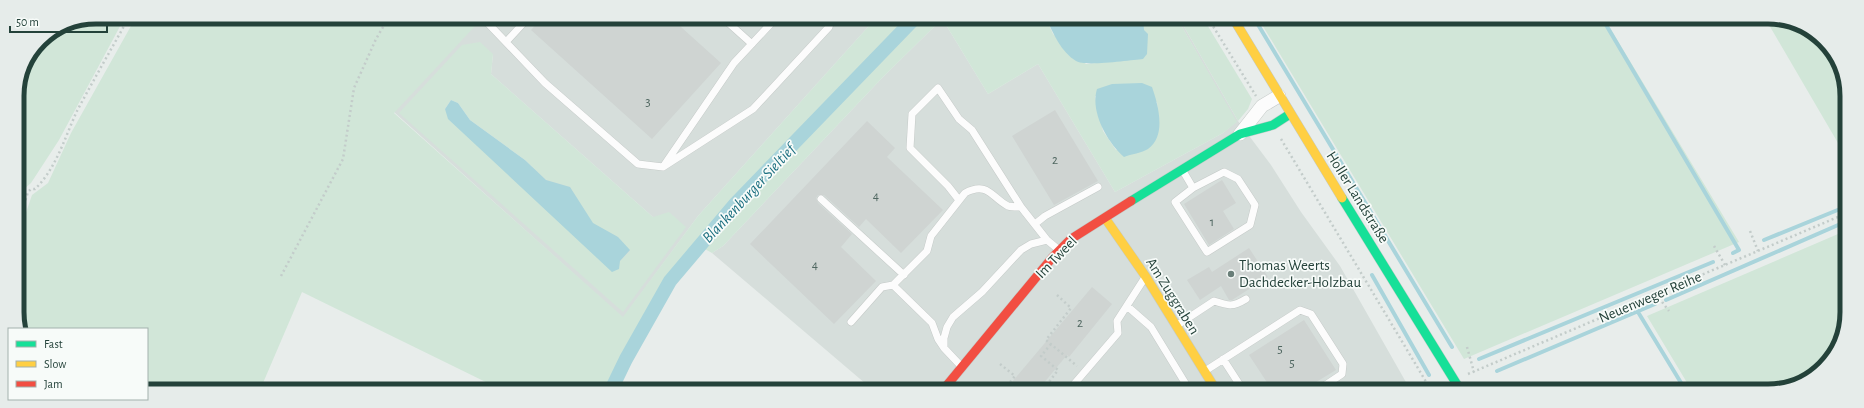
<svg xmlns="http://www.w3.org/2000/svg" width="1864" height="408" viewBox="0 0 1864 408" font-family="'Alegreya Sans',sans-serif">
<rect width="100%" height="100%" fill="#e8edeb"/>
<path fill="#d6dedb" fill-rule="evenodd" d="M482,17l394,1 -178,198 -75,102 -229,-206zM493,54l-2,20 162,143 -253,-104z
M943,18h2l-2,2 45,74 50,-30 77,128 108,-59 13,-11 -59,-104h2l59,103 33,44 30,47 39,54 71,125 -538,-1 -161,-137 11,-7 160,-169z"/>
<path fill="#d1e6d8" fill-rule="evenodd" d="M96,17h29l-66,123 -28,43 -8,7 -5,17 -1,-116 8,-30 15,-21 26,-17z
M136,17h307v5l7,2 16,-6 9,8 -81,87 229,204 75,-101 178,-198h34l-31,30 -95,100 -116,128 -44,77 -18,37h-104l-200,-98 -42,98h-113v-61h-128v-1l-1,-92 14,-41 16,-12 23,-50z
M922,18h21l-60,59 -160,169 -11,7 -9,-5 161,-174z
M945,18h101l7,16 33,30 20,-2 37,-32v-12h34l60,104 -14,11 -108,59 -77,-128 -50,30 -45,-74zM1095,96l62,6 2,28 -43,20 -13,-19z
M1179,18h24l49,81 -4,10 -10,12z
M1258,18h346l135,224 -275,117z
M1765,18h18l41,22 21,40v75z
M480,42l13,12 -2,20 162,143 16,-5 17,15 -63,85 -224,-199 63,-68zM451,100l7,3 12,17 55,40 21,20 24,7 23,37 25,13 12,14 -10,10 -175,-152z
M1845,231l1,96 -26,44 -47,20h-81l-45,-75z"/>
<path fill="#a9d4db" d="M1046,18h97l1,12 4,4 -1,20 -4,5c-12,1 -59,8 -67,2 -15,-9 -23,-28 -30,-43z
M1142,83l10,4c6,17 15,49 -4,62 -6,4 -17,5 -24,8 -17,-15 -34,-45 -27,-68l15,-5z
M451,100l7,3 12,17 55,40 21,20 24,7 23,36 25,14 12,13 -10,11 -1,8 -7,3 -164,-153 -3,-10z"/>
<g fill="none" stroke-linecap="round" stroke-linejoin="round">
<path stroke="#a9d4db" stroke-width="4" d="M1254,18l198,329
M1602,18l137,232 -6,3
M1764,240l81,-33
M1372,275l57,100
M1666,300l179,-78
M1638,312l48,79
M1479,359l234,-97
M1497,371l158,-67"/>
<path stroke="#a9d4db" stroke-width="14" d="M611,390l15,-31 44,-78 66,-78 179,-185"/>
</g>
<path fill="#cfd4d2" d="M543,17l128,1 50,45 -69,76 -121,-109z
M1055,110l43,71 -44,24 -42,-69z
M867,121l28,27 -8,9 56,53 -42,43 -35,-34 -7,8 -35,-32h-6l-2,3 2,5 34,31 -11,13 35,34 -42,43 -84,-80z
M1222,180l14,23 -13,8 11,18 -25,16 -25,-41z
M1249,248l19,29 -36,23h-3l-8,-14 -21,14 -13,-20 22,-13 3,5z
M1092,287l20,17 -43,53 -2,-2 -29,35h-16l-10,-8z
M1304,320l32,50 -33,20h-31l-23,-35z"/>
<g fill="none" stroke-linecap="round" stroke-linejoin="round">
<g stroke="#c5cac8" stroke-width="8">
<path id="lane" d="M482,17l63,66 93,81 25,3 90,-58 76,-82 3,-9
M723,18l29,26
M506,42l23,-25
M665,164l69,-101 42,-45
M1183,171l10,17 31,-16 14,7 17,26 -5,20 -43,27 -32,-50 18,-14
M821,199l83,76
M959,200l-11,-14 -38,-38 2,-34 26,-26 21,31 13,11 49,77 26,33 12,10
M1035,224l10,-8 53,-29
M1127,306l24,21 36,59 9,4
M851,322l31,-35 11,-2
M1176,326l38,-25c15,5 19,6 32,-2
M944,348l-6,-9 -6,-16 -39,-38 34,-34 4,-15 34,-43c23,-12 27,5 43,13 4,1 9,1 13,1
M1223,359l20,31
M961,366l-17,-18v-10l3,-11 6,-10 29,-25 39,-42 10,-6 16,-4
M1205,371l95,-61 11,4 32,50 -1,10 -24,16
M1069,390l49,-57 -1,-12 27,-42
M1385,391h1"/>
</g>
<g stroke="#c5cac8" stroke-width="14">
<path id="street" d="M1240,134l22,-28 17,-10"/>
</g>
<g stroke="#c3cbc8" stroke-width="10">
<path id="fast" d="M1342,198l119,193
M1131,201l109,-67 33,-9 17,-11"/>
</g>
<g stroke="#c3cbc8" stroke-width="10">
<path id="slow" d="M1233,18l109,180
M1105,218l41,59 70,113"/>
</g>
<g stroke="#c3cbc8" stroke-width="10">
<path id="jam" d="M943,390l109,-132 19,-19 60,-38"/>
</g>
<path stroke="#c3ccca" stroke-width="2.5" stroke-dasharray="2 3" stroke-linecap="butt" d="M431,17l11,2 2,-2
M1208,18l48,78
M1281,139l150,251
M18,224l10,-32 3,-3h4c21,-20 30,-52 42,-78 17,-32 35,-63 52,-94
M1750,231l8,20
M1714,246l11,19
M281,276l62,-117 11,-71 22,-49 13,-22
M1656,294l13,17
M1057,295l14,13 -25,32 31,26
M1051,344l-10,12 17,14 -9,12 11,8
M1467,347l7,25
M1000,364l15,12 -5,6 10,8
M1468,374l377,-160
M1431,390l9,-4"/>
<use href="#lane" stroke="#fcfcfc" stroke-width="7"/>
<use href="#street" stroke="#fcfcfc" stroke-width="13"/>
<use href="#fast" stroke="#16e098" stroke-width="9"/>
<use href="#slow" stroke="#ffcf43" stroke-width="9"/>
<use href="#jam" stroke="#f24e42" stroke-width="9"/>
</g>
<circle fill="#697e78" stroke="#f7fbf9" stroke-width="1.5" cx="1231" cy="274" r="4"/>
<g text-anchor="middle" stroke-width="3.5" stroke-linejoin="round" paint-order="stroke">
<g font-size="13" fill="#506761">
<text x="648" y="106">3</text>
<text x="1055" y="164">2</text>
<text x="876" y="200">4</text>
<text x="1212" y="226">1</text>
<text x="815" y="269">4</text>
<text x="1080" y="327">2</text>
<text x="1280" y="353">5</text>
<text x="1292" y="367">5</text>
</g>
<g font-size="15" fill="#24423a" stroke="#f7fbf9">
<text transform="translate(1358 197) rotate(58)" y="5">Holler Landstraße</text>
<text transform="translate(1056 257) rotate(-46)" y="5">Im Tweel</text>
<text transform="translate(1173 296) rotate(58)" y="5">Am Zuggraben</text>
<text transform="translate(1650 297) rotate(-23)" y="5">Neuenweger Reihe</text>
</g>
<g font-size="15" fill="#24423a" stroke="#f7fbf9" text-anchor="start">
<text x="1239" y="270">Thomas Weerts<tspan x="1239" dy="17">Dachdecker-Holzbau</tspan></text>
</g>
<g font-size="16" font-style="italic" fill="#1c6f80" stroke="#f7fbf9">
<text transform="translate(748 193) rotate(-47)" y="6">Blankenburger Sieltief</text>
</g>
</g>
<path d="M0 0H1864V408H0ZM96 24H1768A72 72 0 0 1 1840 96V312A72 72 0 0 1 1768 384H96A72 72 0 0 1 24 312V96A72 72 0 0 1 96 24Z" fill="#e6ecea" fill-rule="evenodd"/>
<path fill="none" stroke="#24423a" stroke-width="5" d="M96 24H1768A72 72 0 0 1 1840 96V312A72 72 0 0 1 1768 384H96A72 72 0 0 1 24 312V96A72 72 0 0 1 96 24Z"/>
<rect x="8" y="328" width="140" height="72" fill="#f7fbf9" stroke="#a3b1ad"/>
<rect x="16" y="341" width="20" height="6" fill="#16e098" stroke="#a3b1ad"/>
<text x="44" y="348" font-size="12" fill="#24423a">Fast</text>
<rect x="16" y="361" width="20" height="6" fill="#ffcf43" stroke="#a3b1ad"/>
<text x="44" y="368" font-size="12" fill="#24423a">Slow</text>
<rect x="16" y="381" width="20" height="6" fill="#f24e42" stroke="#a3b1ad"/>
<text x="44" y="388" font-size="12" fill="#24423a">Jam</text>
<path d="M10 26v6h97v-6" fill="none" stroke="#24423a" stroke-width="2"/>
<text x="16" y="26" font-size="12" fill="#24423a" stroke="#f7fbf9" stroke-width="3" paint-order="stroke">50 m</text>
</svg>
